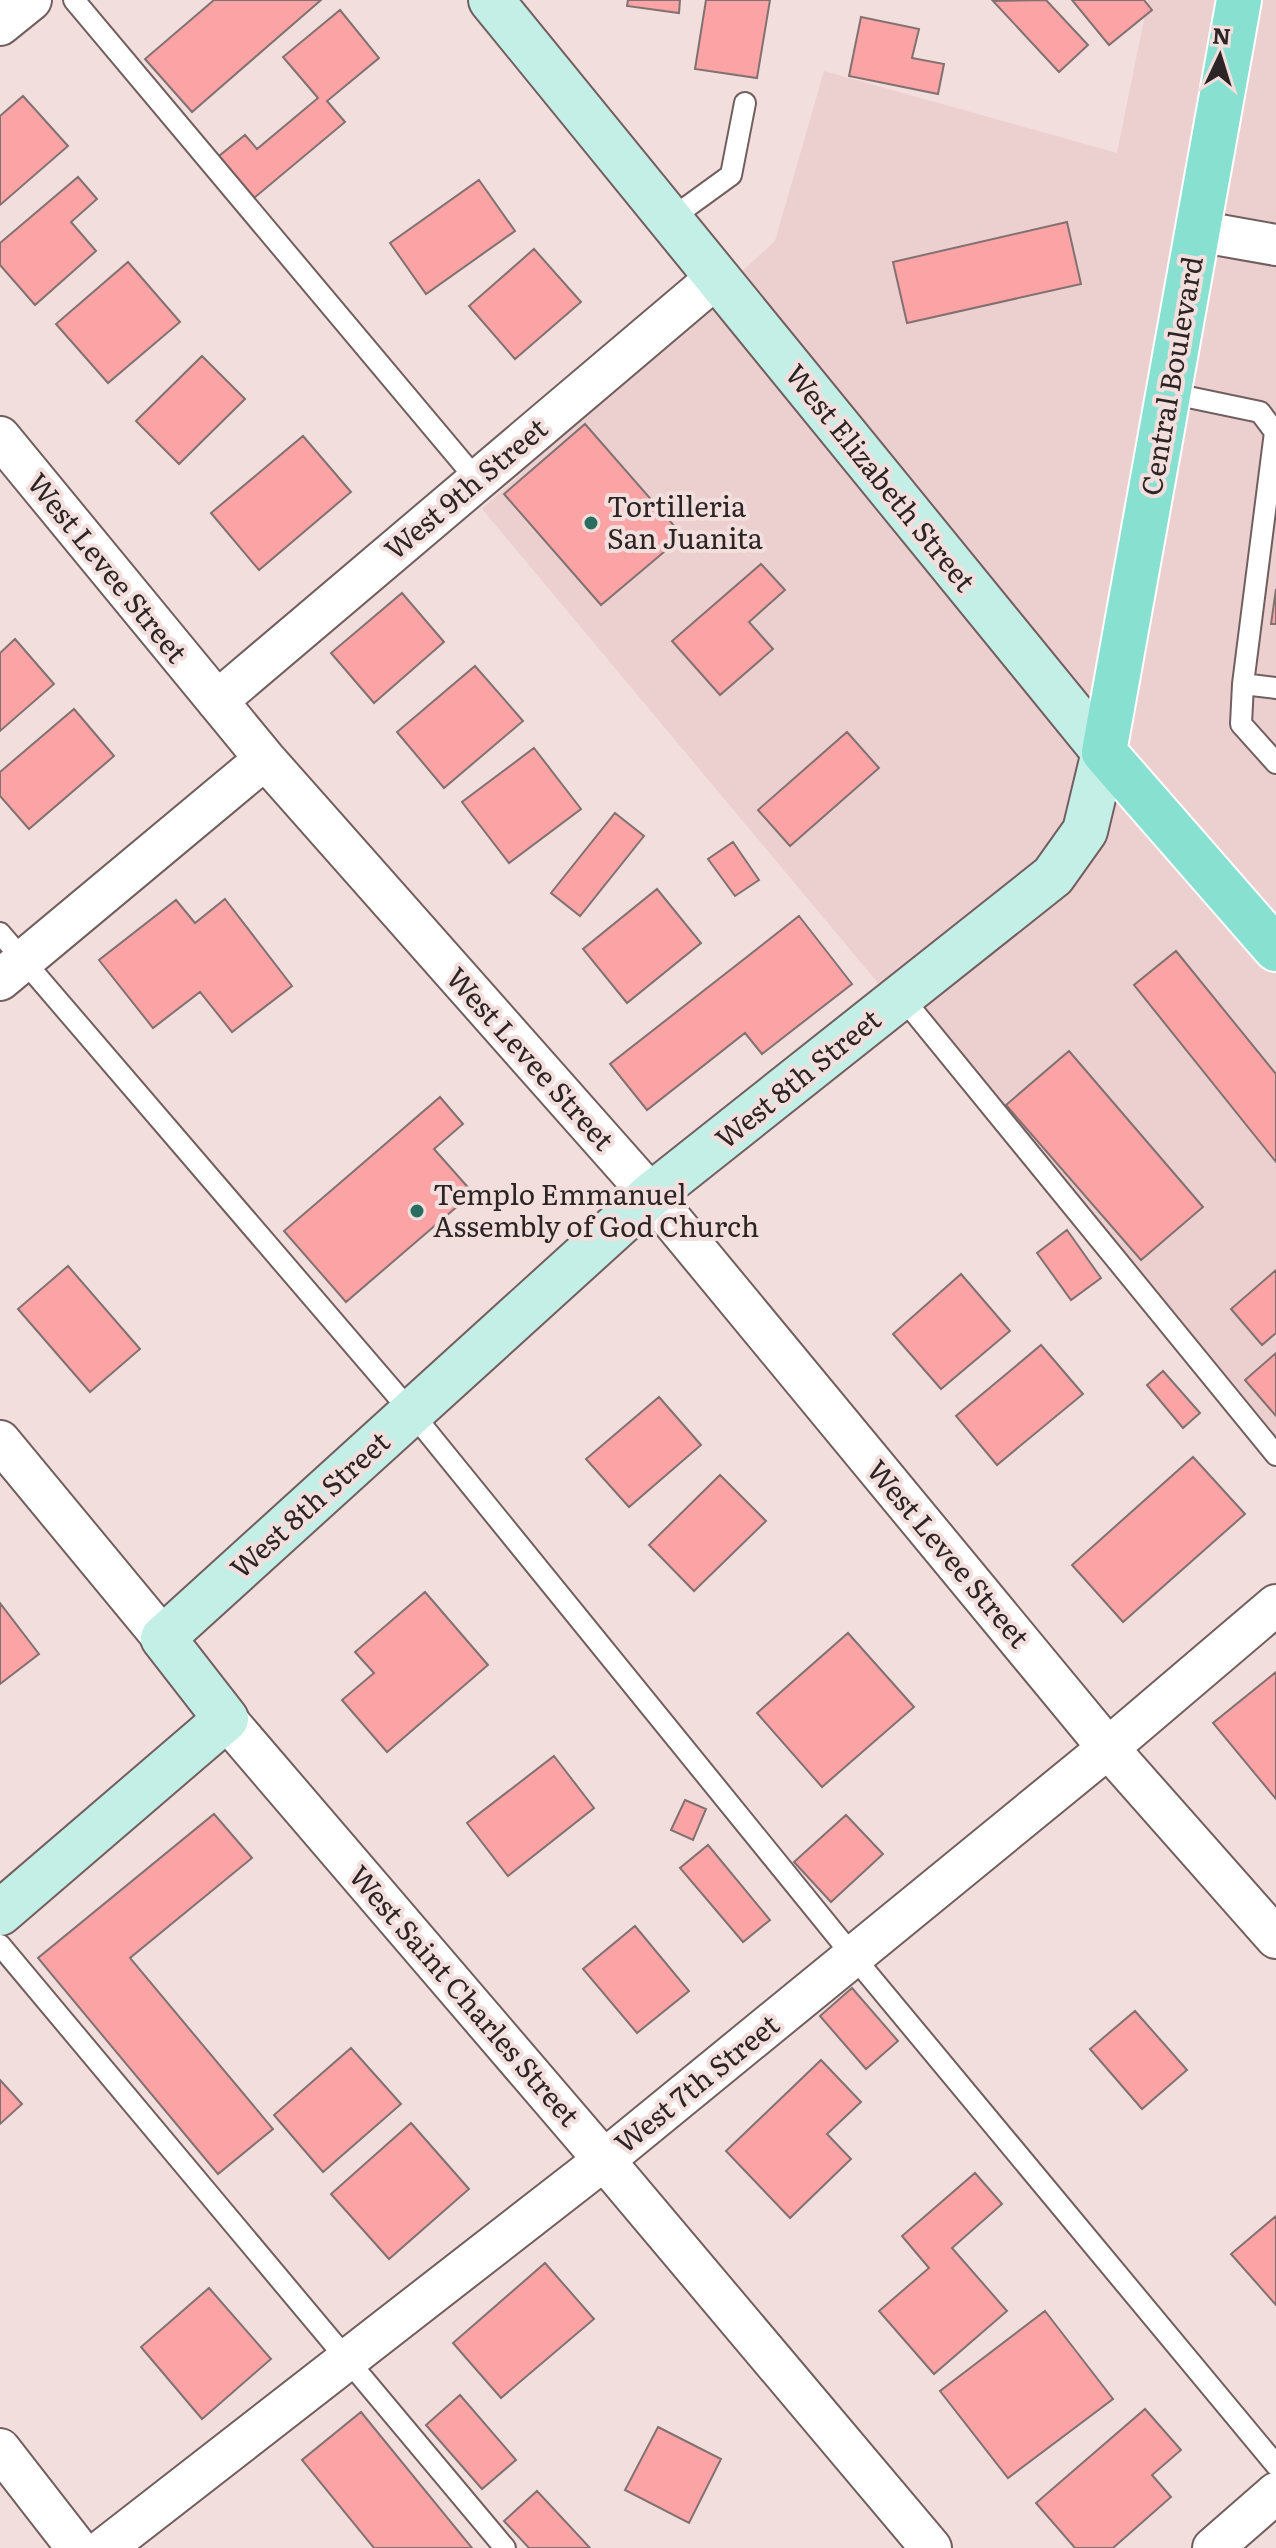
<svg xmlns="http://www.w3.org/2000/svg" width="1276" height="2548" viewBox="0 0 1276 2548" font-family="Literata,serif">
<rect width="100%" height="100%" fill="#f2dedd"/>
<path fill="#ecd0d0" d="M1148,0h128v1466l-357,-434 -437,-523 293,-268 49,-170 293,82z"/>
<path fill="#fba3a5" stroke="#827171" stroke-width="2" d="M214,0h107l-129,112 -47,-53z
M628,0h52l-1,13 -52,-7z
M706,0h64l-13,78 -62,-9z
M1046,0l42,45 -29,27 -66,-71z
M1072,0h72l8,10 -43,35z
M340,10l39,48 -52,43 18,21 -91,76 -35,-42 26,-21 12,14 61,-51 -35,-41z
M861,17l58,12 -7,29 32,6 -6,30 -89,-18z
M23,96l45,50 -68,59v-89z
M78,177l19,22 -26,23 25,29 -61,54 -35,-40v-22z
M479,180l36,51 -89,63 -36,-51z
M1067,222l14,62 -174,39 -14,-61z
M534,249l47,53 -66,57 -46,-53z
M128,262l52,60 -72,61 -52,-59z
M202,356l43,43 -66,65 -43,-43z
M585,424l98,112 -82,69 -97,-111z
M303,436l48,56 -92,78 -48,-57z
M761,564l24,26 -36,32 24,27 -53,46 -48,-54z
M1276,589v35h-5z
M402,593l42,49 -70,61 -43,-50z
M15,639l39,45 -54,47v-78z
M475,666l48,55 -79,67 -47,-56z
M74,709l40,47 -85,73 -29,-33v-24z
M847,732l32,36 -89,78 -32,-36z
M534,748l47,61 -72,54 -47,-61z
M615,813l29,23 -64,80 -29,-23z
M733,842l26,38 -24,16 -27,-37z
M657,889l44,54 -74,60 -44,-54z
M225,899l67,87 -60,46 -32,-40 -47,36 -54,-68 77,-60 19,23z
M799,916l53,68 -90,70 -17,-21 -98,77 -37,-46z
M1176,951l100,123v88l-142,-177z
M1069,1051l134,156 -62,53 -135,-155z
M440,1097l23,27 -29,25 39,44 -127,109 -62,-71z
M1067,1230l34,48 -30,22 -34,-47z
M68,1266l72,83 -50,43 -72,-83z
M1276,1270v63l-14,12 -31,-36z
M961,1274l49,57 -69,58 -48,-55z
M1041,1345l42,49 -86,71 -41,-49z
M1276,1353v63l-31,-36z
M1163,1371l37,42 -17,15 -36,-43z
M659,1397l42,48 -72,62 -43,-48z
M1193,1457l52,57 -122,108 -51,-57z
M720,1475l46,46 -72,70 -45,-46z
M425,1592l63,73 -101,87 -45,-52 32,-27 -19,-21z
M0,1603l39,51 -39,30z
M848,1633l66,74 -92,80 -65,-74z
M1276,1672v127l-63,-76z
M554,1756l40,52 -86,68 -41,-53z
M685,1800l21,9 -13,31 -22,-10z
M214,1814l38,44 -122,100 143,171 -55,45 -180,-216z
M846,1815l37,39 -52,48 -37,-40z
M708,1845l62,75 -27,22 -63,-74z
M635,1926l54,65 -52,42 -54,-64z
M852,1988l46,53 -32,28 -46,-53z
M1135,2011l52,59 -45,39 -52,-60z
M351,2048l50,56 -78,68 -49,-57z
M821,2060l40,42 -34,32 24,25 -61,59 -64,-67z
M0,2080l22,24 -22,20z
M411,2123l58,66 -80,70 -58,-65z
M975,2173l27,31 -50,44 55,63 -73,63 -55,-63 50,-43 -27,-32z
M1276,2216v89l-45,-51z
M545,2263l49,56 -93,79 -48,-55z
M209,2288l62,71 -69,60 -61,-72z
M1045,2311l68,88 -105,79 -68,-87z
M460,2395l56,65 -34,29 -56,-64z
M1145,2409l36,41 -29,25 19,22 -58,51h-38l-39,-45z
M361,2412l111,136h-98l-72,-88z
M658,2427l63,32 -32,64 -64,-33z
M537,2491l53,57h-61l-25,-27z"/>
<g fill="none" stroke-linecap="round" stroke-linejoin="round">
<g stroke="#715f5f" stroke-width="24">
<path id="lane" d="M74,0l403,480
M669,220l62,-45 14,-72
M1169,393l91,19 15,20 -32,252 -2,40 35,39
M1243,684l33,4
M0,933l412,480 441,543 423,509
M901,996l375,459
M0,1945l505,603"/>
</g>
<g stroke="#715f5f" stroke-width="44">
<path id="street" d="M0,25l31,-25
M1197,231l79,14
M0,437l265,322 386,436 457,553 168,190
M217,701l499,-423
M0,980l265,-221
M0,1441l163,197
M226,1719l378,441 327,388
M0,2449l77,99
M105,2548l499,-388 504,-412 168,-143
M1213,2548l63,-55"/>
</g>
<g stroke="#715f5f" stroke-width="48">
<path id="secondary" d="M0,1913l226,-194 -63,-81 488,-443 402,-319 32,-45 19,-79 -613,-752"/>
</g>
<g stroke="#fff" stroke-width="48">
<path id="primary" d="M1239,0l-135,752 172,197"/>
</g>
<use href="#lane" stroke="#fff" stroke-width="20"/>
<use href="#street" stroke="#fff" stroke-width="40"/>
<use href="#secondary" stroke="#c4efe7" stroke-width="44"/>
<use href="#primary" stroke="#88e0d0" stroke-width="44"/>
</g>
<g fill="#296d5f" stroke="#f2dedd" stroke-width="3">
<circle cx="591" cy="523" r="8"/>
<circle cx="417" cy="1211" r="8"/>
</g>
<g text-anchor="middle" stroke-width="8" stroke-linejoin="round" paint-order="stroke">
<g font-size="28" fill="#2d2525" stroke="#f2dedd">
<text transform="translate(1172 376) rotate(-80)" y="10">Central Boulevard</text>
<text transform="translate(880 478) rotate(51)" y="10">West Elizabeth Street</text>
<text transform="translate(466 489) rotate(-40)" y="10">West 9th Street</text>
<text transform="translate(107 568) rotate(51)" y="10">West Levee Street</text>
<text transform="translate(530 1059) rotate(48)" y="10">West Levee Street</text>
<text transform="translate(798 1079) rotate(-39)" y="10">West 8th Street</text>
<text transform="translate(310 1505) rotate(-42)" y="10">West 8th Street</text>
<text transform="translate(948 1554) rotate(50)" y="10">West Levee Street</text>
<text transform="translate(464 1996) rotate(49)" y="10">West Saint Charles Street</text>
<text transform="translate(697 2084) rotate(-39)" y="10">West 7th Street</text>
</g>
<g font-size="28" fill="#2d2525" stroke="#f2dedd" text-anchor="start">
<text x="607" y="517">Tortilleria<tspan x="607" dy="32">San Juanita</tspan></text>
<text x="433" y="1205">Templo Emmanuel<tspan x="433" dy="32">Assembly of God Church</tspan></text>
</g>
</g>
<g transform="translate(1220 56) rotate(4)" stroke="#f2dedd" stroke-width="6" paint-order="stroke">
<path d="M0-6L14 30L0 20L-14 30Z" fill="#2d2525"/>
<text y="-12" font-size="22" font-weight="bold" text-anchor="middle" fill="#2d2525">N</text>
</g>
</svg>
